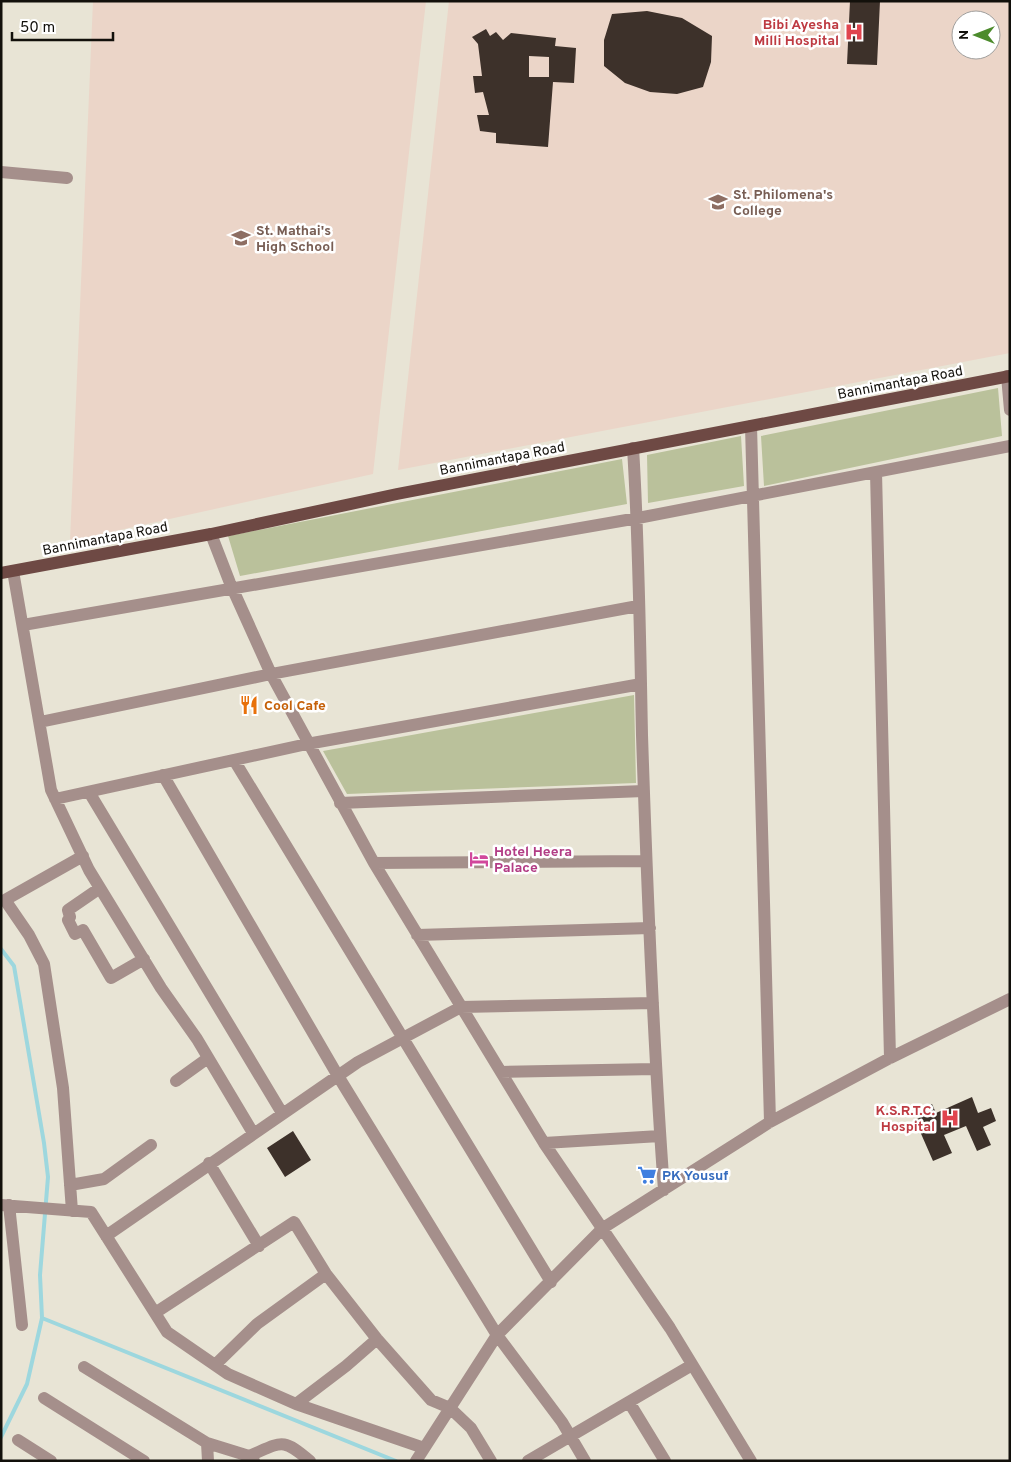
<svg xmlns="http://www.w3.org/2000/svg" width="1011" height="1462" viewBox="0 0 1011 1462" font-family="Overpass,sans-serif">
<rect width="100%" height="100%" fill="#e8e4d5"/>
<path fill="#ebd5c8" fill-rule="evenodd" d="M93,1h333l-53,473 -303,67z
M449,1h561v352l-612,117zM961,20h30v30h-30z"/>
<path fill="#bac19b" d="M998,388l4,48 -238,50 -3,-50z
M741,436l3,50 -96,17 -1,-48z
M622,459l5,45 -387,72 -12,-40z
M634,695l2,88 -289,11 -24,-43z"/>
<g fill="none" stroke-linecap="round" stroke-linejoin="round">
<path stroke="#9dd7de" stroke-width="4" d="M1,949l13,17 30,177 4,34 -8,98 2,43 -15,66 -26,53
M42,1318l354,143"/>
</g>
<path fill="#3d312a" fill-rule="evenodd" d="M850,1h30l-3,64 -30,-1z
M647,11l35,7 30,18 -1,26 -8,25 -26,7 -27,-2 -25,-9 -21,-17v-26l8,-26z
M486,29l4,7 6,-4 7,8 8,-7 45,5 -1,8 21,2 -2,35 -21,-1 -5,65 -52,-4v-10l-16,-2 -3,-16h12l-6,-23 -8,1 -2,-17h9l-4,-32 -6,-7zM529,56l20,1v20h-20z
M972,1097l6,16 13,-5 5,13 -13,6 8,18 -14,6 -11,-25 -22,9 8,18 -19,8 -18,-41 10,-5 -3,-6 10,-5 4,9z
M293,1131l18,29 -26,17 -18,-29z"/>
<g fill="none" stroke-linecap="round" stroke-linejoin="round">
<path stroke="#a58f8b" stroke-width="12" d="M1,172l66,6
M1007,376l3,34
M751,426l19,696
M633,448c6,95 7,191 9,287 5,152 11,304 22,455
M876,472l14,586
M211,534l19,49 41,91 103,189 170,280 126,185 81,133
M13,571l38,219 38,80 72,118 36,51 56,94
M23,625l615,-107 372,-72
M40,722l231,-48 367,-68
M234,760l317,522
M163,775l175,301 159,259 65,87 23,39
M89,792l193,321
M55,799l252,-55 334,-60
M340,803l304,-12
M374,863l272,-2
M100,888l-32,22 2,7 -2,3 7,14 8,-4 28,48 33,-19
M417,935l233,-7
M501,1072l154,-3
M176,1081l32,-23
M544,1143l116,-7
M209,1163l50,83
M70,1185l34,-6 47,-34
M1,1205l90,7 76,120 61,42 68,30 128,44
M9,1205l13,120
M72,1211l-9,-123 -19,-124 -15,-29 -24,-35 78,-44
M106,1236l252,-174 103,-55 192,-4
M155,1313l139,-91 32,52 51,65 54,61 19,8 21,20 20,33
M215,1365l42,-41 69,-50
M84,1367l123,76 42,13 5,5
M44,1398l100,63
M629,1402l36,59
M296,1404l50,-38 31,-27
M18,1440l33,21
M207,1443l1,18
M249,1456c33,-14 33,-19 61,5
M416,1461l81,-126 106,-107 167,-106 120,-64 120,-59
M528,1461l164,-96"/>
<path stroke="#6e4944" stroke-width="12" d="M1,573l210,-39 186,-40 613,-118"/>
</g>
<defs>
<g id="hospital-bare" transform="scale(1.5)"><path d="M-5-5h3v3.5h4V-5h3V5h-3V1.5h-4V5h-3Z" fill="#e0444e" stroke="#fff" stroke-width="2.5" paint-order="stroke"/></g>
<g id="university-bare" transform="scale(1.5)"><path d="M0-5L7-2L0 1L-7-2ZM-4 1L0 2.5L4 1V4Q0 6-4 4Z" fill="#8d6e63" stroke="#fff" stroke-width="2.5" paint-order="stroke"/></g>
<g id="school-bare" transform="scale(1.5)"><path d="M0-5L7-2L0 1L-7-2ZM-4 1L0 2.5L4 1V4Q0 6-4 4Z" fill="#8d6e63" stroke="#fff" stroke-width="2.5" paint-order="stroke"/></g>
<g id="restaurant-bare" transform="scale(1.5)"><path d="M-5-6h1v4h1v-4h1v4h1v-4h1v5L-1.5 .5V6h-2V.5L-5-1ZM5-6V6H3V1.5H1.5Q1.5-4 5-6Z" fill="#e8710a" stroke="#fff" stroke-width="2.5" paint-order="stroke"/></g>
<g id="hotel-bare" transform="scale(1.5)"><path d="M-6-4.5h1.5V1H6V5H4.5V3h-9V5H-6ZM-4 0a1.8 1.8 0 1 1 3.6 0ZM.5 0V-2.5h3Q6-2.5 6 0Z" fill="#d1479c" stroke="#fff" stroke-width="2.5" paint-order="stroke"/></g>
<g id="supermarket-bare" transform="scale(1.5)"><path d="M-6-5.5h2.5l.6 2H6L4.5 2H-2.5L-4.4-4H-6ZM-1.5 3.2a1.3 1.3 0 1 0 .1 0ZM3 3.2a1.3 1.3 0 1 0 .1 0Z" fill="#3f7fe0" stroke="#fff" stroke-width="2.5" paint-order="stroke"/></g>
</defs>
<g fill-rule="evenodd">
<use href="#hospital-bare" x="854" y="32"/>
<use href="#university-bare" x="718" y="202"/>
<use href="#school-bare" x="241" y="238"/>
<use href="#restaurant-bare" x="249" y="705"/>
<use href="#hotel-bare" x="479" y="859"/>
<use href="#hospital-bare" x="950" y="1118"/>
<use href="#supermarket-bare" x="647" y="1175"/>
</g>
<g text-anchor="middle" stroke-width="5" stroke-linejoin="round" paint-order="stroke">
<g font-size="14" font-weight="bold" fill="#be3a42" stroke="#fff" text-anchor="end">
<text x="839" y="29">Bibi Ayesha<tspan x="839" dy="16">Milli Hospital</tspan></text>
<text x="935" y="1115">K.S.R.T.C.<tspan x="935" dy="16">Hospital</tspan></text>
</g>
<g font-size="14" font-weight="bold" fill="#785e54" stroke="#fff" text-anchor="start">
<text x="733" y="199">St. Philomena's<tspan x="733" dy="16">College</tspan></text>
<text x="256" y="235">St. Mathai's<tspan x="256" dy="16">High School</tspan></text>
</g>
<g font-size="14" fill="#12100b" stroke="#fff">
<text transform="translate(900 382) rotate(-11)" y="5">Bannimantapa Road</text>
<text transform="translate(502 458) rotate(-11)" y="5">Bannimantapa Road</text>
<text transform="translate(105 538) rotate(-11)" y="5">Bannimantapa Road</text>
</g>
<g font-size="14" font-weight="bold" fill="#c56008" stroke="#fff" text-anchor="start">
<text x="264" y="710">Cool Cafe</text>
</g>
<g font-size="14" font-weight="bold" fill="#b23c85" stroke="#fff" text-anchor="start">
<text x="494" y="856">Hotel Heera<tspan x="494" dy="16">Palace</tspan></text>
</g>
<g font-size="14" font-weight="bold" fill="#366cbe" stroke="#fff" text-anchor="start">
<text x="662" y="1180">PK Yousuf</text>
</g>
</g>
<rect width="1011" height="1462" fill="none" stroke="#12100b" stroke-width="5"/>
<g transform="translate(976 35) rotate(270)"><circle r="24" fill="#ffffff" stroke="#a09f9d"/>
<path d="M0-4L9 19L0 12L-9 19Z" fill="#4c8b2c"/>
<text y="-8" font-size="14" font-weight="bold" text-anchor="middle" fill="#12100b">N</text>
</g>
<path d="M12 32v8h101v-8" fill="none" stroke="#12100b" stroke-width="2.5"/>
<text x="20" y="32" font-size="15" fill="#12100b" stroke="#ffffff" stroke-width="4" paint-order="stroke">50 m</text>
</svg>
